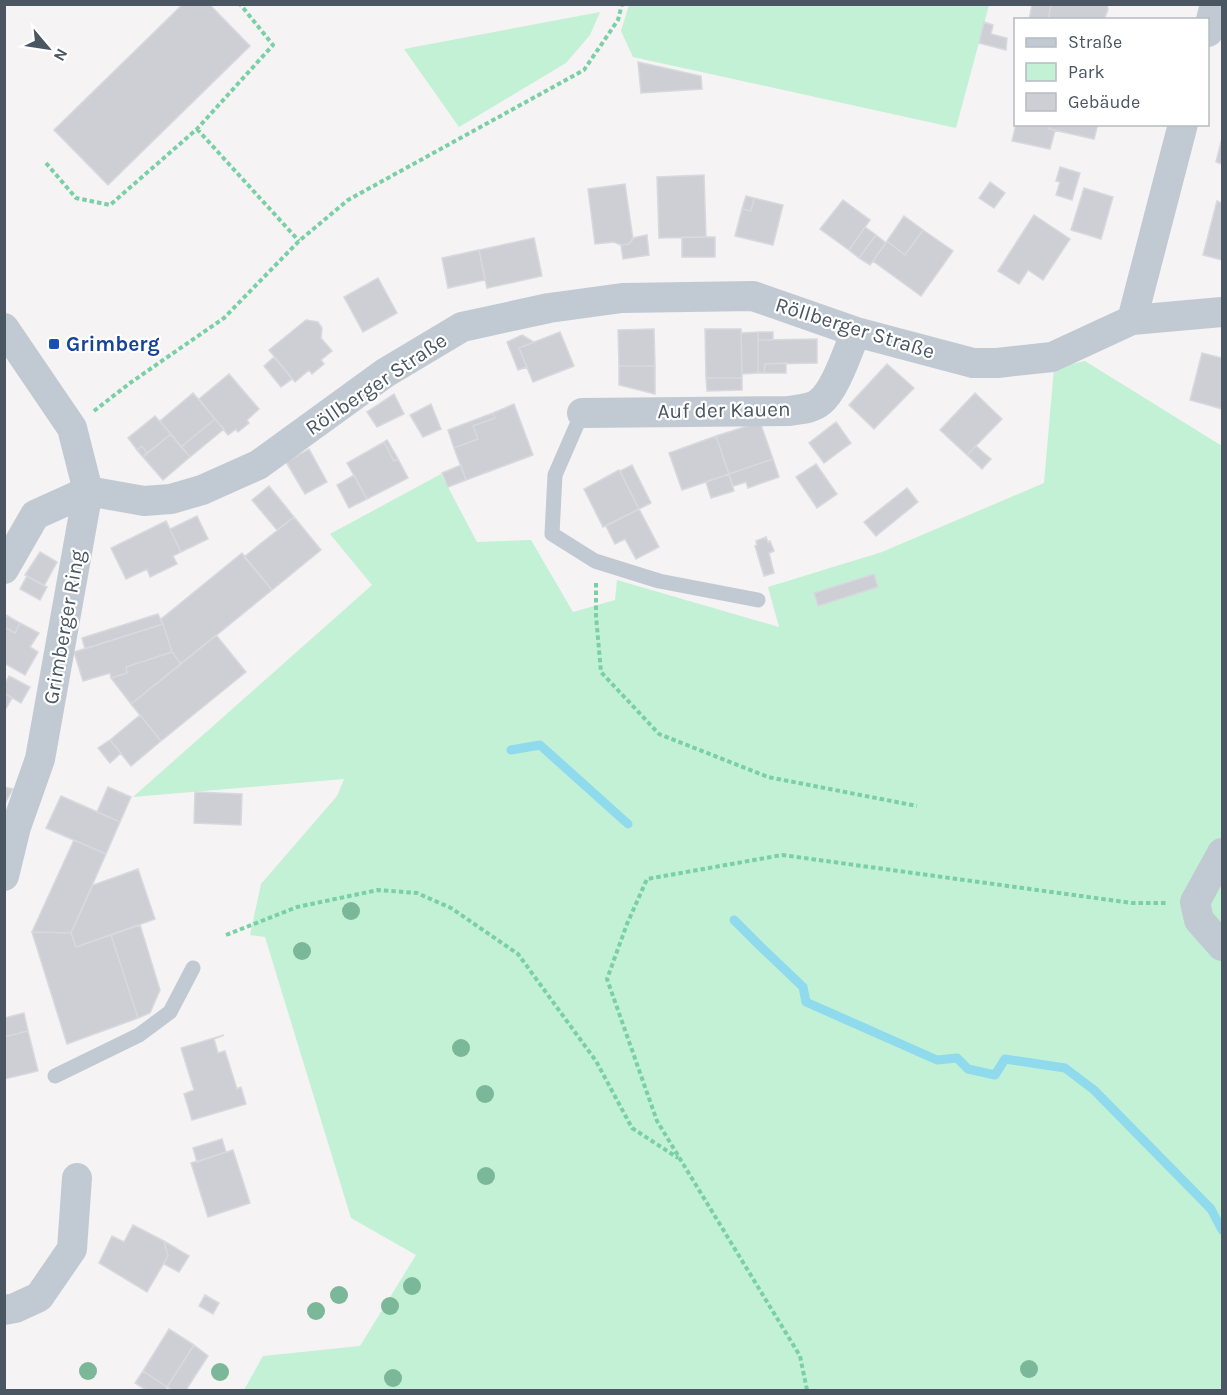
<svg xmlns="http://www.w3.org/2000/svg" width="1227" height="1395" viewBox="0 0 1227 1395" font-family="Karla,sans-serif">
<rect width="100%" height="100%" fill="#f5f3f3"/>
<path fill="#c3f1d5" d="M629,5v-1l360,1 -33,123 -323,-71 -12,-26z
M600,12l-10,23 -24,28 -107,64 -55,-78z
M1085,361l137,85v944h-978l19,-34 97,-10 56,-91 -65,-37 -86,-281 -15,-2 11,-51 76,-88 7,-17 -211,18 239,-212 -42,-51 111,-60 36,68 54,-2 42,72 42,-12 2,-20 162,47 -11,-40 114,-35 162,-69 10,-115z"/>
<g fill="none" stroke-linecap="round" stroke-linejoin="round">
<path stroke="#90daee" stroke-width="9" d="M511,750l29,-5 88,79
M734,920l25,25 44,42 3,15 131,58 20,-2 11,11 27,6 10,-16 60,9 29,22 117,119 11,21"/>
</g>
<path fill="#cdcfd5" stroke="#d7d9de" stroke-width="1.5" d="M183,4h26l41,42 -142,139 -54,-55z
M1032,4h19l-3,16h-19z
M1051,4h56l1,6 -3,7 -5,3h-52z
M984,22l9,3 -2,9 16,4 -1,12 -27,-7z
M638,62l63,14 1,13 -61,4z
M1016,124h34l-1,5 6,1 -5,19 -38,-8z
M1050,124h48l-4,15 -45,-10z
M1222,138v26l-6,-2z
M1060,167l20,6 -8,27 -16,-5 4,-13 -4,-1z
M704,175l2,62 -47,1 -2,-61z
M990,182l15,11 -11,15 -15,-10z
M625,184l8,55 -4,5 -8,1 -7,-3 -19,2 -7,-55z
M1084,188l29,9 -12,42 -30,-9z
M746,196l8,2 -3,13 -9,-2z
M754,198l29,7 -10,40 -38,-9 7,-27 9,2z
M843,200l27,20 -21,30 -29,-21z
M1217,201l5,2v57l-19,-5z
M1034,215l36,24 -27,41 -15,-10 -9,14 -21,-13z
M904,216l19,14 -18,25 -18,-14z
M865,227l11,8 -17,23 -10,-8z
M923,230l30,21 -32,45 -48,-35 14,-20 18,14z
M647,235l2,20 -26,4 -2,-14 8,-1 4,-6z
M876,235l10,8 -16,22 -11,-7z
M682,237h33v20h-33z
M534,238l8,38 -55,12 -8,-38z
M479,250l6,30 -37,8 -6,-30z
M378,278l19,35 -34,19 -19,-35z
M306,320l12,2 4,6 -1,10 11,13 -11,9 3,4 -12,10 -3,-4 -14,12 -26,-32z
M654,329l1,37h-36l-1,-36z
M705,329h36l1,49h-36z
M560,332l14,34 -41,16 -14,-34z
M758,332v41l-16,1 -1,-41z
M758,332h15v8h-15z
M522,335l12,7 -15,6 8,19 -9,3 -11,-28z
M817,339v24l-52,1 -1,9h-6v-33z
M1202,353l20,5v51l-32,-9z
M274,357l18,22 -11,8 -17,-21z
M786,363v10h-22l1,-9z
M887,364l27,24 -40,41 -25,-24z
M619,366h36v28l-36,-9z
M229,374l30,35 -12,11 2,3 -11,9 -2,-3 -8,6 -29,-36z
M706,378h36v12l-35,1z
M193,393l22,26 -34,28 -21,-26z
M975,393l27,26 -35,36 -27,-25z
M394,394l10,20 -27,13 -10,-15z
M431,404l10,25 -18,8 -13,-22z
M514,404l19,51 -67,25 -12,-32 24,-9 -5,-13 22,-8 -2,-5z
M493,413l2,5 -22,8 5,13 -24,9 -6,-18z
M155,416l16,18 -24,19 -5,-7 -5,4 -9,-12z
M215,419l9,10 -34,28 -9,-10z
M760,422l13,37 -44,15 -13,-38z
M836,422l15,21 -27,20 -15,-20z
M171,434l19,23 -27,23 -20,-23z
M716,436l13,38 -47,16 -13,-37z
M387,440l11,19 -4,2 -10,-19z
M384,442l10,19 4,-2 10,19 -41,21 -20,-36z
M142,446l5,7 -4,4 -6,-7z
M976,446l15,13 -9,10 -15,-14z
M309,449l18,33 -22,12 -19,-32z
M773,459l6,18 -31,11 -2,-6 -13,4 -4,-12z
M816,464l21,30 -20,14 -21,-31z
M461,465l5,15 -18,7 -6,-14z
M632,465l19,38 -12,6 -19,-38z
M619,470l20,39 -36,18 -19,-38z
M729,474l5,17 -23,7 -5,-16z
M354,475l13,24 -18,9 -12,-23z
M269,486l25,31 -17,13 -25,-30z
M907,488l11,14 -42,34 -12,-14z
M639,509l20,38 -23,12 -11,-20 -10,5 -9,-18z
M197,516l11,23 -27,13 -11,-23z
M294,517l27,33 -49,40 -28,-33z
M166,521l15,31 -8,4 4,8 -27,13 -3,-8 -21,10 -15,-31z
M766,537l2,5 2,-1 4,10 -5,2 5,20 -10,3 -9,-30 2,-1 -1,-4z
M40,552l17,10 -13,24 -19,-11z
M242,553l30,37 -91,74 -9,-12 -9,-28 -3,-4z
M874,574l4,13 -60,19 -4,-13z
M27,576l20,11 -7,13 -20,-11z
M158,614l5,10 -78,25 -3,-11z
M6,615l14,8 -5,10 -11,-6z
M20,623l19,10 -9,14 8,5 -13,23 -21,-12v-36l11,6z
M163,624l9,28 -46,15 1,6 -16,5 -1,-5 -27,8 -9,-29z
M216,635l30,37 -85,69 -30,-37z
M172,652l9,12 -50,40 -20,-26 16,-5 -1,-6z
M9,676l21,11 -9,16 -17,-10v-8z
M4,693l8,5 -8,14z
M140,715l21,26 -30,25 -21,-26z
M110,740l11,13 -11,10 -12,-15z
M4,787l9,2 -9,16z
M108,787l23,10 -11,25 -23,-10z
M195,792l47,2 -1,31 -47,-2z
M61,796l59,26 -14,32 -60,-26z
M74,840l32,14 -35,79 -39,-1z
M138,869l17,50 -79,28 -5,-14 22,-48z
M140,925l20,65 -10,23 -12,5 -27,-83z
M32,932l39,1 5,14 35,-12 27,83 -71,26z
M24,1013l4,18 -24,6v-19z
M28,1031l10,40 -34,8v-42z
M224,1035l-10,4 4,14 7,-2 12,38 4,-2 5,17 -54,16 -8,-26 10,-4 -13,-42z
M222,1139l4,13 -29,10 -4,-14z
M233,1150l17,53 -42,14 -17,-54z
M133,1225l31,16 4,15 -21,36 -48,-29 13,-27 12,6z
M164,1241l25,15 -10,16 -15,-8 4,-8z
M205,1295l14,8 -6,11 -14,-8z
M169,1329l25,16 -27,42 -24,-16z
M194,1345l14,11 -22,34h-13l-6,-3z
M143,1371l24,16 -2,3h-19l-11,-7z"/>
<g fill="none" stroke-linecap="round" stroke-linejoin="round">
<path stroke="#7ad0a6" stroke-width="4" stroke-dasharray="4.5 3" stroke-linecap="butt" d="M197,129l102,112
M46,163l30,35 34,7 87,-76 76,-84 -33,-41
M94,411l36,-28 94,-65 75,-77 49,-41 236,-130 34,-50 4,-16
M596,583v33l5,56 58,62 109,43 149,29
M226,935l71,-28 81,-17 39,3 34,15 67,46 78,107 36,67 46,30
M807,1390l-7,-34 -143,-235 -50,-142 20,-55 20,-45 135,-24 350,48h36"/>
<path stroke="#c1cad2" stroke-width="15" d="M582,413l-27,62 -3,59 43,27 64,20 99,19
M55,1076l84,-41 31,-23 23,-44"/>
<path stroke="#c1cad2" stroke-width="30" d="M1208,32l7,-28
M1132,320l51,-196
M4,328l68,100 16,63 -48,268 -24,68 -12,49
M582,413l207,-2c10,-2 23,-2 31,-9 16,-13 27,-50 36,-70
M88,491l56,10 27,-2 31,-9 56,-25 127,-92 77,-46 87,-19 73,-10 131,-2 103,36 117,31h24l55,-6 80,-37 90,-8
M4,569l31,-54 53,-24
M1222,853l-27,49 4,18 23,26
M4,1310l11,-2 24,-11 33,-48 5,-71"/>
</g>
<g fill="#7bb799">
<circle cx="351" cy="911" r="9"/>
<circle cx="302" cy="951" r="9"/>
<circle cx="461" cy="1048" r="9"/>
<circle cx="485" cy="1094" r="9"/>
<circle cx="486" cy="1176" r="9"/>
<circle cx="412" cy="1286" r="9"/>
<circle cx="339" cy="1295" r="9"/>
<circle cx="390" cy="1306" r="9"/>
<circle cx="316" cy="1311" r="9"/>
<circle cx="1029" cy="1369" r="9"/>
<circle cx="88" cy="1371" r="9"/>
<circle cx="220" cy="1372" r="9"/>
<circle cx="393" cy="1378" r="9"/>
</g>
<rect fill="#1a4fb4" stroke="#fff" stroke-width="2" x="48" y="338" width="12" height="12" rx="3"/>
<g text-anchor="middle" stroke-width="4.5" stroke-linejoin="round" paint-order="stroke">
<g font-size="21" fill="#4a5661" stroke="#fff">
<text transform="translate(855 328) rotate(17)" y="7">Röllberger Straße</text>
<text transform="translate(376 384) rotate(-34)" y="7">Röllberger Straße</text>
<text transform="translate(724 410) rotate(-1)" y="7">Auf der Kauen</text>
<text transform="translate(64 627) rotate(-80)" y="7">Grimberger Ring</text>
</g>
<g font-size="21" font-weight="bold" fill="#164399" stroke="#fff" text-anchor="start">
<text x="66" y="351">Grimberg</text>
</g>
</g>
<rect width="1227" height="1395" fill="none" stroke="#4a5661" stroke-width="12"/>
<rect x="1014" y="18" width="195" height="108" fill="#ffffff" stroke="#b7bbc0" stroke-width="1.5"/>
<rect x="1026" y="38" width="30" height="9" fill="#c1cad2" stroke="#b7bbc0" stroke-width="1.5"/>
<text x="1068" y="48" font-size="18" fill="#4a5661">Straße</text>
<rect x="1026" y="63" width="30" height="18" fill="#c3f1d5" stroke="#b7bbc0" stroke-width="1.5"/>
<text x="1068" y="78" font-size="18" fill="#4a5661">Park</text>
<rect x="1026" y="93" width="30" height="18" fill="#cdcfd5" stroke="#b7bbc0" stroke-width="1.5"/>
<text x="1068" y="108" font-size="18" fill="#4a5661">Gebäude</text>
<g transform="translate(48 48) rotate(119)" stroke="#ffffff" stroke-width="4.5" paint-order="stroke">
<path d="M0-4.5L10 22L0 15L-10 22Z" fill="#4a5661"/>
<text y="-9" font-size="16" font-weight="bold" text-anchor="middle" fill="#4a5661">N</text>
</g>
</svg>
